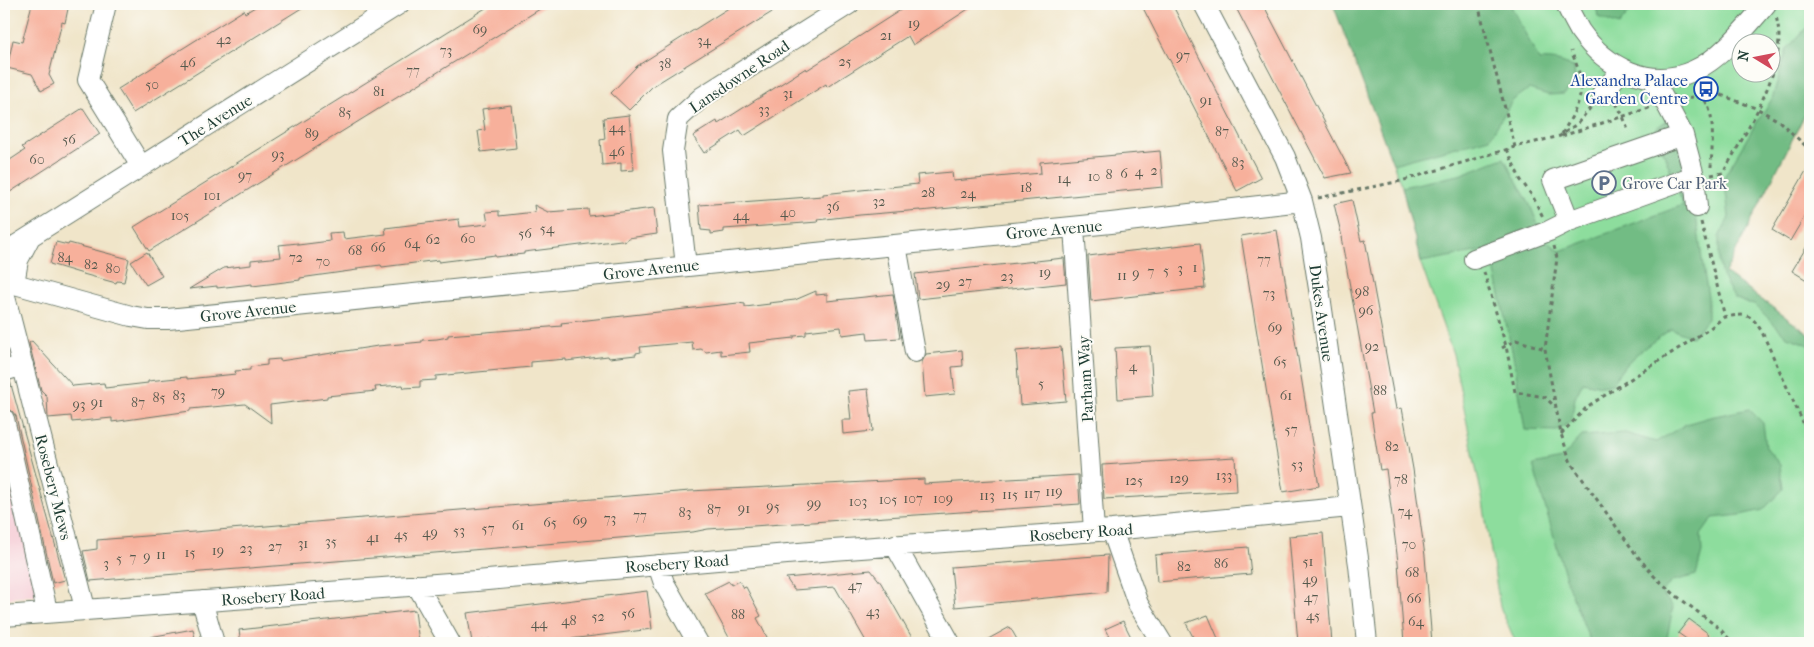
<svg xmlns="http://www.w3.org/2000/svg" width="1814" height="647" viewBox="0 0 1814 647" font-family="'IM FELL French Canon',serif">
<rect width="100%" height="100%" fill="#fdfcf7"/>
<filter id="ink" filterUnits="userSpaceOnUse"><feTurbulence type="fractalNoise" baseFrequency=".02" numOctaves="2"/><feDisplacementMap in="SourceGraphic" scale="10" xChannelSelector="R" yChannelSelector="G"/><feConvolveMatrix kernelMatrix="1 2 1 2 8 2 1 2 1" color-interpolation-filters="sRGB"/></filter>
<filter id="wash" filterUnits="userSpaceOnUse"><feTurbulence type="fractalNoise" baseFrequency=".0096" numOctaves="4" result="noise"/><feDisplacementMap in="SourceGraphic" scale="20" xChannelSelector="R" yChannelSelector="G"/><feGaussianBlur stdDeviation="1.12" result="paint"/><feColorMatrix in="noise" values="0 0 0 0 0 0 0 0 0 0 0 0 0 0 0 0 0 1.4 0 .05"/><feComposite in="paint" operator="in"/></filter>
<g filter="url(#wash)">
<rect width="100%" height="100%" fill="#f0e5c9"/>
<path fill="#f6cfd8" d="M4,321l11,44 -11,3z
M4,451l36,143 -36,5z"/>
<path fill="#8ddd9d" stroke="#568d68" fill-rule="evenodd" d="M1333,4h477v100l-85,169 85,62v308h-294l-16,-36 -17,-105 -30,-148 -31,-87 -20,-80zM1742,42h30v30h-30z"/>
<path fill="#72bc84" stroke="#487c5c" d="M1333,4h177l29,56c13,-1 24,1 35,8l1,14 -11,12 -16,1 -19,-6 -17,12 -22,37 -97,26z
M1596,4h37l1,2 -15,19 -21,-8z
M1806,28l4,1v75l-85,169 85,62v12l-5,-4 -18,-6 -31,-31 -22,-8 -12,-22 -3,-13v-26l10,-20 -5,-40 28,-47 20,-31 15,-50z
M1670,118l24,82 9,67 5,29v23l-16,18 -21,-8c-22,16 -46,29 -58,55l-12,2 -18,-4 -8,16 -4,23 -14,10 -32,-1 -11,-70 -21,-97 -7,-13 -65,12 -19,-75 57,-12 45,-17 26,47 14,34 16,12 123,-46 -28,-76z
M1749,409l14,14 3,24 14,18 3,24 -20,21 -23,5 -27,3 -12,17 1,17 -6,23 -23,6 -12,11 12,15 -7,36h-75l-23,-58 -35,-120 28,-6 21,-23 43,-3 31,9 30,-18 24,-7z"/>
<g id="blocks">
<path fill="#f7b09b" d="M32,4h37l-4,19 -3,-1 -13,53 5,9 -13,7 -9,-17 -25,-6 6,-28 9,2z
M260,4h48l-175,109 -15,-24 126,-79 1,3z
M492,4h56l-399,247 -15,-24z
M735,4h50l-132,82 -24,24 -18,-17 26,-27z
M910,4h66l-63,41 -5,-9 -81,51 -1,-3 -82,52 -4,-6 -36,23 -11,-17 24,-15 1,3 88,-56 1,2z
M1141,4h31l89,174 -24,13z
M1234,4h29l88,169 -26,5z
M511,105l5,43 -35,4 -3,-21 7,-1 -3,-21z
M83,108l17,26 -96,62v-32l21,-14 -3,-3z
M629,115l5,55 -13,1v-8l-19,2 -2,-25 5,-1 -2,-21z
M1160,151l3,36 -243,24v-1l-60,5 -43,5 1,2 -94,7v3l-13,2v-3l-10,-1 -2,-25 124,-9v-2l95,-10 -1,-9 35,-3 1,9 88,-8 -1,-11z
M1810,164v43l-20,34 -18,-11z
M1352,200l9,41 4,-1 31,169 6,-1 11,61 12,87 7,87h-28l-6,-81 -12,-93 -6,1 -9,-57h2l-32,-176h1l-8,-33z
M534,205l14,7 40,-3 1,7 65,-8 3,26 -29,4 -3,4 -4,-2 -97,12v2l-29,3v-2l-56,7v-2l-57,7 -1,-2 -24,3v2l-57,8v2l-31,4 -17,2v-2l-35,4v-2l-28,3 35,-21 27,-3v-5l30,-3 -2,-12 19,-2v2l32,-4 -1,-8 14,-1 1,7 42,-5 -1,-6 74,-9 1,8 28,-3 -2,-12 13,-1v5l36,-4z
M1277,230l42,256 -36,6 -42,-256z
M1810,241v41l-18,-11z
M56,242l12,3 1,-2 60,16 -5,23 -7,-1 -1,2 -33,-9 -33,-10z
M1200,243l5,45 -114,13 -3,-45z
M147,252l15,24 -16,9 -15,-23z
M1064,258l2,25 -148,16 -3,-25z
M816,291v4l11,-1v7l66,-7 7,44 -32,2 -1,-8 -25,3 -1,-8 -35,4v4l-12,1v2l-45,5 1,9 -29,3v-5l-15,2 -5,-3 -8,1 -1,-8 -52,5 1,5 -5,1v2l-27,3 -1,-2 -42,5v-2l-35,3v5l-95,9v4l-16,1v6l-16,1 -1,-3 -28,2 1,4 -49,5v2l-57,7 1,18 -26,-19 -55,5v2l-78,11v-4l-40,4 -1,-6 -23,2 -1,-22 -6,-6 -12,-47 3,-2 41,45 31,-3 1,5 43,-5v-2l19,-2 20,-2v2l49,-5 -1,-3 15,-1v-3l17,-2v-5l13,-1v2l98,-15 44,-4v-2l15,-1 11,-2v-2l114,-9 -1,-3 177,-20 7,1v3l25,-3 -1,-1 26,-3z
M1150,346l3,50 -35,3 -3,-51z
M1061,347l5,54 -46,4 -4,-54z
M962,350l1,16 -11,1 3,27 -30,3 -3,-35 4,-8z
M10,381l55,199 -12,3 -37,-167 -4,-5 -8,-5v-23z
M868,389l5,42 -30,3 -1,-14h9l-3,-29z
M1235,457l2,34 -133,8 -2,-34z
M1078,475l2,29 -372,25 -15,3 -603,49 -7,-30 14,-2v-9l593,-49 234,-12v5z
M1323,533l9,110h-34l-9,-107z
M1248,547l3,27 -94,8 -2,-27z
M1108,555l-1,37 -152,15 -4,-40z
M871,570l10,13 34,60h-48l-32,-56 -41,3 -8,-12z
M729,581l2,4 8,-4 4,7 3,-1 15,29 -4,2 13,25h-38l-27,-50z
M647,591l5,38 -115,14h-47v-4l-18,3 -5,-29z
M415,610l4,33h-178l-2,-13z
M1208,615l12,28h-24l-10,-20z
M1689,619l20,15 -7,9h-10l-14,-10z
M1123,621l11,22h-22l-7,-14z
M1010,627l9,16h-38z
M193,629l3,14h-46v-6z"/>
</g>
</g>
<g filter="url(#ink)">
<use href="#blocks" fill-opacity="0" stroke="#687868" stroke-width="1"/>
<g fill="none" stroke-linecap="round" stroke-linejoin="round">
<g stroke="#687868" stroke-width="22">
<path id="minor" d="M106,4l-18,76 53,86
M1204,4l81,153 17,44 9,37 8,51 40,276 8,78
M1566,4c4,9 9,18 14,27 26,37 70,59 113,40 28,-12 54,-45 73,-67
M1653,79l30,56 11,41 3,31
M1602,94l20,-25
M1683,135l-130,45 16,41 125,-45
M1074,227l20,304
M896,245l19,107
M4,253l395,-249
M1474,259l75,-28 20,-10
M686,266l-13,-115 5,-32 24,-22 147,-93
M4,281l127,35 17,3h20l943,-96 191,-22
M14,284l4,-24 12,-23
M4,293l81,315
M4,371l19,-6
M4,419l43,192
M1112,530l26,74 24,39
M895,545l55,98
M658,565l6,18 34,60
M417,585l33,58
M202,601l12,42
M4,616l472,-35 357,-31 279,-20 238,-23"/>
</g>
<path stroke="#687868" stroke-width="3" stroke-dasharray="4 4" stroke-linecap="butt" d="M1478,4l37,143
M1697,87c2,10 6,9 10,17 8,14 5,46 4,63
M1681,98l40,-3 37,14 21,12 31,29
M1616,103l7,13 5,14
M1562,134c20,-35 26,-45 9,-83
M1562,136l87,-28
M1507,149l13,30 13,18 10,20
M1711,175l12,-2c22,-40 68,-109 53,-156
M1318,198l83,-17 114,-34 45,-11 18,-13 13,-16
M1701,222l24,95c21,-3 25,-5 37,15l48,106
M1554,246l3,12 -12,91 16,85 10,29 64,90 19,23 20,18 45,34 14,15
M1484,272l22,74 9,46 30,5 10,10
M1502,348l14,-8 29,9
M1561,434l27,-28 121,-77 15,-12"/>
<use href="#minor" stroke="#fff" stroke-width="20"/>
</g>
</g>
<defs>
<g id="bus-ring" transform="scale(1.25)"><circle r="9.5" fill="#fdfcf7" stroke="#1a4fb4" stroke-width="1.5"/><path d="M-5-6H5V4H4V6H2V4H-2V6H-4V4H-5ZM-3.5-4V0h7V-4ZM-3.5 1.2v1.5H-2V1.2ZM2 1.2v1.5H3.5V1.2Z" fill="#1a4fb4"/></g>
<g id="parking-ring" transform="scale(1.25)"><circle r="9.5" fill="#fdfcf7" stroke="#5c6f8a" stroke-width="1.5"/><path d="M-3.5-5.5H1a3.5 3.5 0 0 1 0 7H-1V5.5H-3.5ZM-1-3.4V-.6H.8a1.4 1.4 0 0 0 0-2.8Z" fill="#5c6f8a"/></g>
</defs>
<g fill-rule="evenodd">
<use href="#bus-ring" x="1706" y="89"/>
<use href="#parking-ring" x="1604" y="183"/>
</g>
<g text-anchor="middle" stroke-width="4" stroke-linejoin="round" paint-order="stroke">
<g font-size="14" fill="#555a4e">
<text x="914" y="28">19</text>
<text x="480" y="34">69</text>
<text x="886" y="40">21</text>
<text x="224" y="44">42</text>
<text x="704" y="45">34</text>
<text x="446" y="55">73</text>
<text x="1183" y="60">97</text>
<text x="845" y="66">25</text>
<text x="188" y="67">46</text>
<text x="665" y="68">38</text>
<text x="413" y="75">77</text>
<text x="152" y="89">50</text>
<text x="379" y="96">81</text>
<text x="788" y="98">31</text>
<text x="1206" y="105">91</text>
<text x="764" y="114">33</text>
<text x="345" y="117">85</text>
<text x="617" y="132">44</text>
<text x="1222" y="136">87</text>
<text x="312" y="138">89</text>
<text x="69" y="144">56</text>
<text x="617" y="156">46</text>
<text x="278" y="159">93</text>
<text x="37" y="164">60</text>
<text x="1238" y="167">83</text>
<text x="1154" y="175">2</text>
<text x="1139" y="176">4</text>
<text x="1124" y="178">6</text>
<text x="1109" y="179">8</text>
<text x="245" y="180">97</text>
<text x="1094" y="181">10</text>
<text x="1064" y="183">14</text>
<text x="1026" y="192">18</text>
<text x="928" y="197">28</text>
<text x="968" y="198">24</text>
<text x="212" y="200">101</text>
<text x="879" y="206">32</text>
<text x="833" y="211">36</text>
<text x="788" y="217">40</text>
<text x="180" y="220">105</text>
<text x="741" y="220">44</text>
<text x="547" y="233">54</text>
<text x="525" y="238">56</text>
<text x="468" y="243">60</text>
<text x="433" y="244">62</text>
<text x="412" y="248">64</text>
<text x="378" y="252">66</text>
<text x="355" y="255">68</text>
<text x="65" y="262">84</text>
<text x="296" y="262">72</text>
<text x="1264" y="264">77</text>
<text x="323" y="266">70</text>
<text x="91" y="269">82</text>
<text x="1195" y="272">1</text>
<text x="113" y="273">80</text>
<text x="1180" y="273">3</text>
<text x="1166" y="275">5</text>
<text x="1151" y="276">7</text>
<text x="1045" y="277">19</text>
<text x="1136" y="278">9</text>
<text x="1122" y="280">11</text>
<text x="1007" y="281">23</text>
<text x="965" y="286">27</text>
<text x="943" y="289">29</text>
<text x="1362" y="296">98</text>
<text x="1269" y="298">73</text>
<text x="1366" y="315">96</text>
<text x="1275" y="332">69</text>
<text x="1372" y="351">92</text>
<text x="1280" y="366">65</text>
<text x="1133" y="371">4</text>
<text x="1041" y="388">5</text>
<text x="1380" y="395">88</text>
<text x="218" y="396">79</text>
<text x="179" y="400">83</text>
<text x="1286" y="400">61</text>
<text x="159" y="402">85</text>
<text x="97" y="407">91</text>
<text x="138" y="407">87</text>
<text x="79" y="409">93</text>
<text x="1291" y="434">57</text>
<text x="1392" y="451">82</text>
<text x="1297" y="469">53</text>
<text x="1224" y="480">133</text>
<text x="1179" y="483">129</text>
<text x="1401" y="484">78</text>
<text x="1134" y="485">125</text>
<text x="1054" y="496">119</text>
<text x="1032" y="498">117</text>
<text x="1010" y="499">115</text>
<text x="987" y="500">113</text>
<text x="913" y="503">107</text>
<text x="943" y="503">109</text>
<text x="888" y="504">105</text>
<text x="858" y="506">103</text>
<text x="814" y="508">99</text>
<text x="773" y="511">95</text>
<text x="744" y="513">91</text>
<text x="714" y="514">87</text>
<text x="1405" y="516">74</text>
<text x="685" y="517">83</text>
<text x="640" y="520">77</text>
<text x="610" y="523">73</text>
<text x="580" y="525">69</text>
<text x="550" y="527">65</text>
<text x="518" y="530">61</text>
<text x="488" y="533">57</text>
<text x="459" y="535">53</text>
<text x="430" y="537">49</text>
<text x="401" y="539">45</text>
<text x="373" y="542">41</text>
<text x="331" y="546">35</text>
<text x="303" y="548">31</text>
<text x="1409" y="549">70</text>
<text x="275" y="551">27</text>
<text x="246" y="553">23</text>
<text x="218" y="555">19</text>
<text x="190" y="557">15</text>
<text x="161" y="559">11</text>
<text x="147" y="561">9</text>
<text x="133" y="562">7</text>
<text x="119" y="563">5</text>
<text x="1308" y="566">51</text>
<text x="106" y="568">3</text>
<text x="1221" y="568">86</text>
<text x="1184" y="571">82</text>
<text x="1412" y="577">68</text>
<text x="1310" y="584">49</text>
<text x="855" y="590">47</text>
<text x="1311" y="602">47</text>
<text x="1414" y="603">66</text>
<text x="873" y="616">43</text>
<text x="628" y="618">56</text>
<text x="738" y="619">88</text>
<text x="1313" y="620">45</text>
<text x="598" y="621">52</text>
<text x="569" y="625">48</text>
<text x="1416" y="626">64</text>
<text x="539" y="628">44</text>
</g>
<g font-size="16" fill="#1f3d34" stroke="#fdfcf7">
<text transform="translate(739 76) rotate(-34)" y="6">Lansdowne Road</text>
<text transform="translate(215 120) rotate(-32)" y="6">The Avenue</text>
<text transform="translate(1054 229) rotate(-5)" y="6">Grove Avenue</text>
<text transform="translate(651 269) rotate(-6)" y="6">Grove Avenue</text>
<text transform="translate(248 311) rotate(-6)" y="6">Grove Avenue</text>
<text transform="translate(1322 313) rotate(82)" y="6">Dukes Avenue</text>
<text transform="translate(1085 379) rotate(-93)" y="6">Parham Way</text>
<text transform="translate(54 487) rotate(76)" y="6">Rosebery Mews</text>
<text transform="translate(1081 532) rotate(-4)" y="6">Rosebery Road</text>
<text transform="translate(677 563) rotate(-4)" y="6">Rosebery Road</text>
<text transform="translate(273 596) rotate(-4)" y="6">Rosebery Road</text>
</g>
<g font-size="16" fill="#164399" stroke="#fdfcf7" text-anchor="end">
<text x="1688" y="86">Alexandra Palace<tspan x="1688" dy="18">Garden Centre</tspan></text>
</g>
<g font-size="16" fill="#4e5e75" stroke="#fdfcf7" text-anchor="start">
<text x="1622" y="189">Grove Car Park</text>
</g>
</g>
<rect width="1814" height="647" fill="none" stroke="#fdfcf7" stroke-width="20"/>
<g transform="translate(1756 58) rotate(280)"><circle r="24" fill="#fdfcf7" stroke="#a4b0a9"/>
<path d="M0-4L9 19L0 12L-9 19Z" fill="#d1495b"/>
<text y="-8" font-size="14" font-weight="bold" text-anchor="middle" fill="#1f3d34">N</text>
</g>
</svg>
